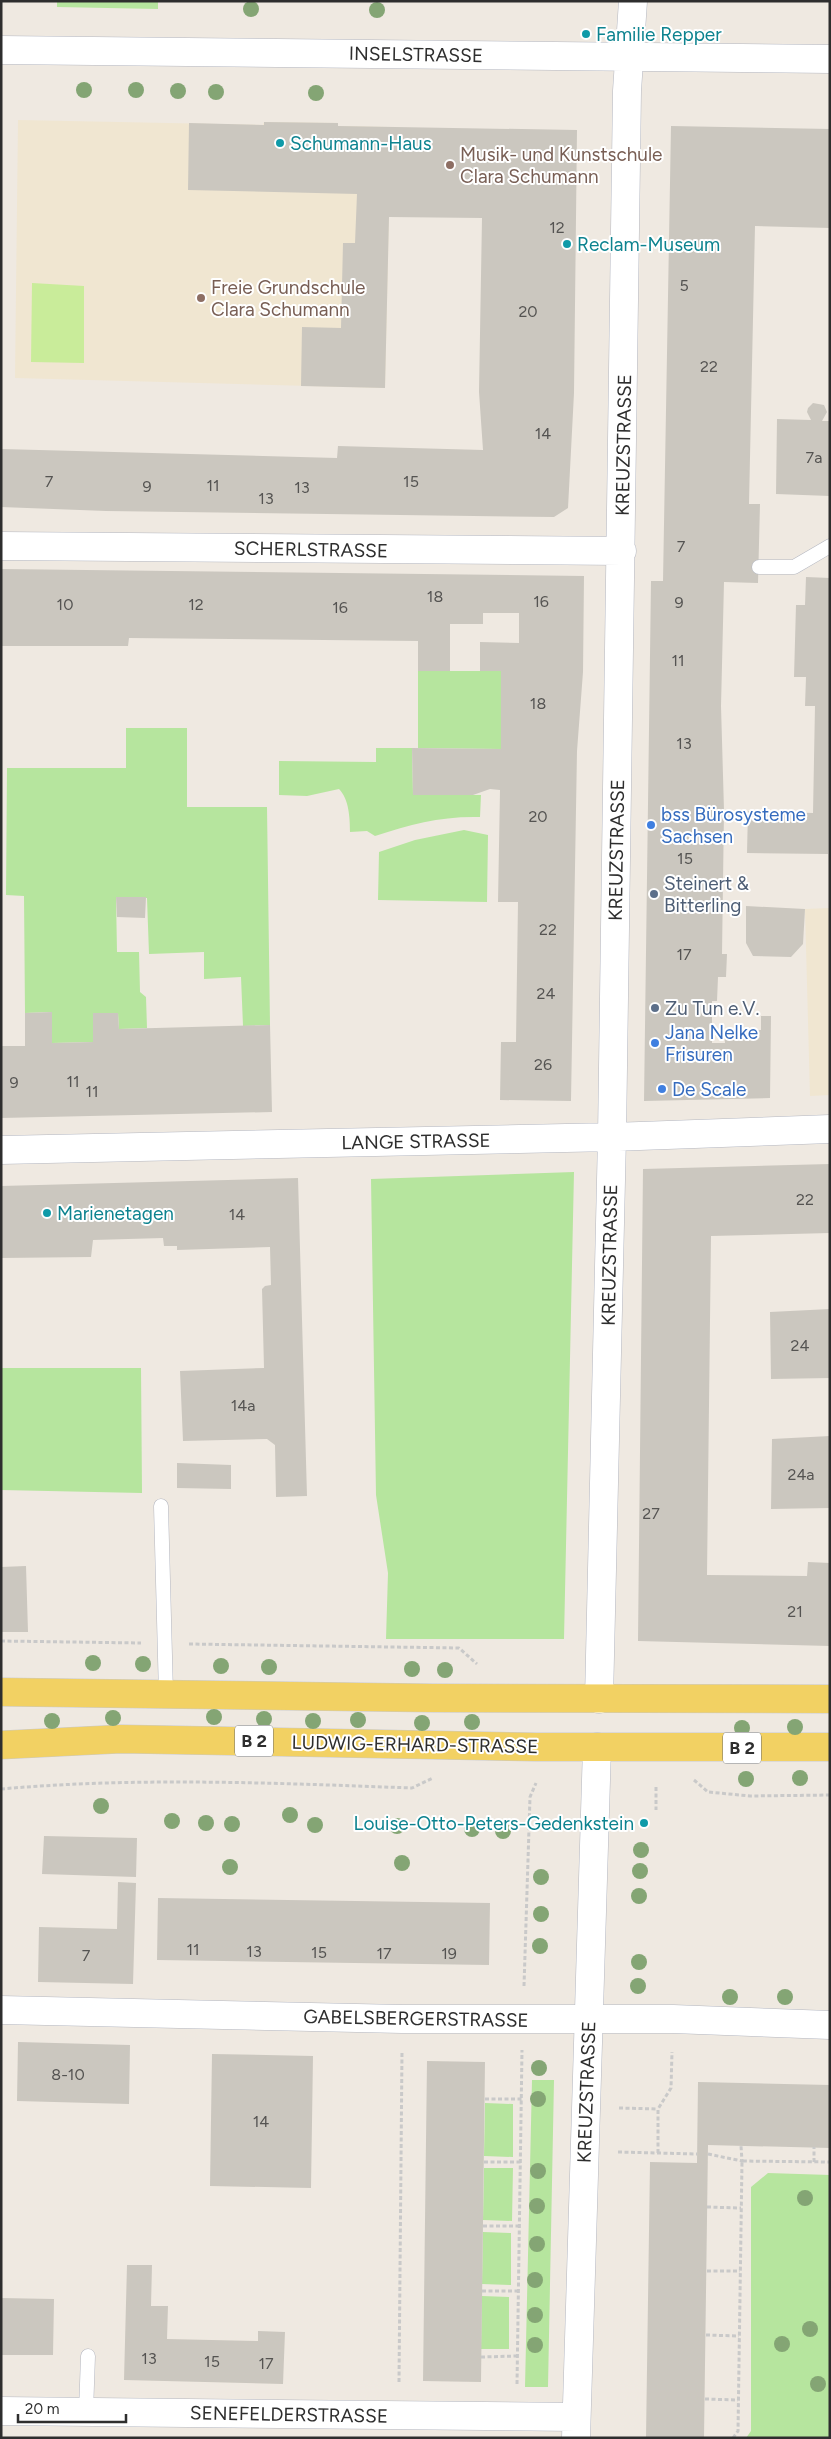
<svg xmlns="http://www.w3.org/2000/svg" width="831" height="2439" viewBox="0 0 831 2439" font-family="Figtree,sans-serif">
<rect width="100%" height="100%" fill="#efe9e1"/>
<path fill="#f0e6d1" d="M18,120l245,5 1,-3 74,1v3l53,1 -6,261 -370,-10z
M830,908v187l-20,1 -5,-187z"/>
<path fill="#b6e59e" d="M57,1h101v8l-101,-2z
M418,671h83v78l-83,-1z
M126,728h61v79h80l3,218 -27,1 -2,-49 -37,2v-27l-55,2 -2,-56 -31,-1 1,55h22l1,40 6,5 1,31 -28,1 -1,-16h-25v29l-41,1 -1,-31 -26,1 -1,-117 -18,-1 1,-127h119z
M376,748h36l1,47h68l-1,22c-39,-1 -68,7 -105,19l-8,-5 -17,1c0,-14 -1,-33 -11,-43l-32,7 -28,-1v-34l97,1z
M464,830l24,5 -1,67 -109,-2 1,-48 36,-12z
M574,1172l-10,467h-178l2,-66 -12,-78 -5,-316z
M1,1368h140l1,125 -141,-3z
M532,2080h22l-6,307h-23z
M485,2103l28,1v53l-29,-1z
M484,2168h29l-1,53 -29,-1z
M768,2173l62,2v263h-84l5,-7v-244z
M483,2232l28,1v52l-29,-1z
M482,2296l27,1v52h-28z"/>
<path fill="#c9ec9a" d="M32,283l52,3v77l-53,-1z"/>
<path fill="#cbc7bf" d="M264,122l74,1v3l239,4 -3,263 -6,115 -14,9 -448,-6 -105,-4v-58l336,9 1,-12 145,4 -4,-58 3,-174 -93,-1 -4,171 -84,-2 1,-59 39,1 2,-85h12l2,-49 -169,-4 1,-67 75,2z
M671,126l159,3v99l-75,-2 -6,278h11l-2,79 -34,-1 -3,124 3,104 -2,144h5l-1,23h-8l-1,24h-5v42h13l-1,-12 37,-1v-14h10l-1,82 -126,3 7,-520h12z
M813,403l11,2 3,7 -5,9h8v75l-54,-2 1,-75 34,1 -4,-8 1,-4z
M1,569l583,7 -1,96 -6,79 -6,350 -71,-1 1,-58h15l2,-140h-20l2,-112 -10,-1 -17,6h-60l-1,-47 89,1v-78h-21v-29l39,1v-30h-36v11h-33v47h-32v-30l-289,-3 -1,8h-127z
M806,577l24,1 -2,276 -81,-1 1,-42 65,2 2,-107h-10l1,-29h-12l2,-72h9z
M116,897h30l-1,21 -28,-1z
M746,906l59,3 -2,35 -12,13 -38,-1 -7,-13z
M52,1012v31l41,-1v-29h25l1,16 151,-4 2,87 -271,6v-72h24v-33z
M830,1164v69l-119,3 -4,339 100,1 1,-14 22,1v83l-192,-5 5,-472z
M298,1178l9,318 -31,1 -1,-52 -8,-6 -84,2 -3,-70 84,-3 -2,-79 3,-3 6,-1 -1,-38 -93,3v-4h-13l-1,-8 -70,2 -2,17 -90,1v-72z
M830,1309v69l-59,1 -1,-67z
M830,1436v72l-59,1 1,-70z
M177,1463l54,2v24l-54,-1z
M26,1566l2,66h-27v-65z
M44,1836l93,2 -1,39 -94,-3z
M118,1882l18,1 -3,101 -95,-2 1,-55 78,2z
M158,1898l332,5 -1,62 -332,-5z
M18,2042l112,3 -1,59 -112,-3z
M212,2054l101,2 -2,132 -101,-2z
M427,2061l58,1 -4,320 -58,-1z
M698,2082l132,3v63l-122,-3 -4,293h-58l4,-276 47,1z
M127,2265h25l-1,41h17l-1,33 91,2v-10l27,1 -2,52 -159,-4z
M1,2298l53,1 -1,56h-52z"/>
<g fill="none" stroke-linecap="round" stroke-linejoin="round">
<g stroke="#b4b7c1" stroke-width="15">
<path id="lane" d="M759,567h35l36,-21
M161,1506l5,188
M86,2412l2,-56"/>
</g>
<g stroke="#b4b7c1" stroke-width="29">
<path id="street" d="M1,50l829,9
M1,546l621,5
M1,1150l611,-13 218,-8
M599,1699l13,-562 15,-1046 6,-90
M1,2010l401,9h271l157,6
M1,2411l575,6
M576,2438l21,-691"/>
</g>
<g stroke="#c9c9c9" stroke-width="29">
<path id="primary" d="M1,1692l431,6 398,1
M1,1745l120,-6 415,8h294"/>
</g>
<path stroke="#c9c9c9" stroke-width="3" stroke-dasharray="4 2.5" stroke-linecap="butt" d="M1,1641l140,2
M189,1644l270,4 18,16
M694,1780l14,12 42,4 80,-1
M656,1787v23
M1,1789c136,-12 274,-6 411,-1l21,-10
M524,1986l6,-189 6,-14
M485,2099h37
M619,2108l39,1
M618,2152l79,2
M658,2153v-44l13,-21 1,-36
M708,2154l34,7 -1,-15
M484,2162h37
M814,2162v-15
M707,2207l34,1
M483,2226h37
M707,2271h33
M482,2291h36
M706,2335l33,1
M481,2357l36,-1
M399,2382l3,-331
M517,2384l5,-334
M705,2399l33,1
M733,2438l5,-7 4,-270 88,1"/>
<use href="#lane" stroke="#fff" stroke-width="14"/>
<use href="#street" stroke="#fff" stroke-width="28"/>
<use href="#primary" stroke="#f2d163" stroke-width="28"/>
</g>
<g fill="#84a574">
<circle cx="251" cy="9" r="8"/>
<circle cx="377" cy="10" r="8"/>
<circle cx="84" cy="90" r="8"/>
<circle cx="136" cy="90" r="8"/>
<circle cx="178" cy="91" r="8"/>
<circle cx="216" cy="92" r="8"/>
<circle cx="316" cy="93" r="8"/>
<circle cx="93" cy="1663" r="8"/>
<circle cx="143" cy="1664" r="8"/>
<circle cx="221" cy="1666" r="8"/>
<circle cx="269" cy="1667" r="8"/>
<circle cx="412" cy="1669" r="8"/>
<circle cx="445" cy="1670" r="8"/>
<circle cx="214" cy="1717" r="8"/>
<circle cx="113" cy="1718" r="8"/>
<circle cx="264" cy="1719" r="8"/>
<circle cx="358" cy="1720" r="8"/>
<circle cx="52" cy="1721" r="8"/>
<circle cx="313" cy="1721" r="8"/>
<circle cx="472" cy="1722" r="8"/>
<circle cx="422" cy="1723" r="8"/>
<circle cx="795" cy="1727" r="8"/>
<circle cx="742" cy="1728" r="8"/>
<circle cx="800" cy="1778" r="8"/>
<circle cx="746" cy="1779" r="8"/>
<circle cx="101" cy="1806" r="8"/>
<circle cx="290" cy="1815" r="8"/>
<circle cx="172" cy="1821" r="8"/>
<circle cx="206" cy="1823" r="8"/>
<circle cx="232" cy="1824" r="8"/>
<circle cx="315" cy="1825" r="8"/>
<circle cx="397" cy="1826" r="8"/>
<circle cx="472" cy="1829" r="8"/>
<circle cx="503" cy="1831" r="8"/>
<circle cx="641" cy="1850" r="8"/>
<circle cx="402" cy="1863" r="8"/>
<circle cx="230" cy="1867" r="8"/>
<circle cx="640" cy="1871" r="8"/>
<circle cx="541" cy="1877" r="8"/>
<circle cx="639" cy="1896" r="8"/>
<circle cx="541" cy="1914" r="8"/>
<circle cx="540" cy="1946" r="8"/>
<circle cx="639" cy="1962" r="8"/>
<circle cx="638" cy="1986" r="8"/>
<circle cx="730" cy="1997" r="8"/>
<circle cx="785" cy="1997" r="8"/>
<circle cx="539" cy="2068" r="8"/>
<circle cx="538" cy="2099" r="8"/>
<circle cx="538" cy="2171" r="8"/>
<circle cx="805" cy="2198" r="8"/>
<circle cx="537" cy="2206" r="8"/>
<circle cx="537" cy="2244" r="8"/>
<circle cx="535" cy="2280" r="8"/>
<circle cx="535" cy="2315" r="8"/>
<circle cx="810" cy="2329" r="8"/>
<circle cx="782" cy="2344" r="8"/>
<circle cx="535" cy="2345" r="8"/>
<circle cx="818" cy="2384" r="8"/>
</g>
<g fill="#0f9aa8" stroke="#fff" stroke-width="2">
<circle cx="586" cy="34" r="5"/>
<circle cx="280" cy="143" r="5"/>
<circle cx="567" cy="244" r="5"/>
<circle cx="47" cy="1213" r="5"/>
<circle cx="644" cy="1823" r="5"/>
</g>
<g fill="#8d6e63" stroke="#fff" stroke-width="2">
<circle cx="450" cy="165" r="5"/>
<circle cx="201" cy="298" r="5"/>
</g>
<g fill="#3f7fe0" stroke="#fff" stroke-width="2">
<circle cx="651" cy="825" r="5"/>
<circle cx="655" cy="1043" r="5"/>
<circle cx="662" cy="1089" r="5"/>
</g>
<g fill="#5c6f8a" stroke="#fff" stroke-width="2">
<circle cx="654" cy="894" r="5"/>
<circle cx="655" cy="1008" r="5"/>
</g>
<g text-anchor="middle" stroke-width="4" stroke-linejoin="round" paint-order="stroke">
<g font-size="16" fill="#555452">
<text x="557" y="233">12</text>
<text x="684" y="291">5</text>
<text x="528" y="317">20</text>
<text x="709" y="372">22</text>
<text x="543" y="439">14</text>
<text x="814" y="463">7a</text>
<text x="49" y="487">7</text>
<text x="411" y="487">15</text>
<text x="213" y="491">11</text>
<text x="147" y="492">9</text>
<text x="302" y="493">13</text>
<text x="266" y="504">13</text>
<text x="681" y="552">7</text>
<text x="435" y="602">18</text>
<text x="541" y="607">16</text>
<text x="679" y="608">9</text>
<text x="65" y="610">10</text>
<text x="196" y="610">12</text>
<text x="340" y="613">16</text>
<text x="678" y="666">11</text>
<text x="538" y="709">18</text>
<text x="684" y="749">13</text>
<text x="538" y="822">20</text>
<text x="685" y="864">15</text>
<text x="548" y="935">22</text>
<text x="684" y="960">17</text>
<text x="546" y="999">24</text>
<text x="543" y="1070">26</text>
<text x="73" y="1087">11</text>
<text x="14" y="1088">9</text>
<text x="92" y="1097">11</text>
<text x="805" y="1205">22</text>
<text x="237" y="1220">14</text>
<text x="800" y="1351">24</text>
<text x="243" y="1411">14a</text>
<text x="801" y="1480">24a</text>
<text x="651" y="1519">27</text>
<text x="795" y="1617">21</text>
<text x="193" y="1955">11</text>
<text x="254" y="1957">13</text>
<text x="319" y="1958">15</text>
<text x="384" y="1959">17</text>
<text x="449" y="1959">19</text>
<text x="86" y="1961">7</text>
<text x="68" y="2080">8-10</text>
<text x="261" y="2127">14</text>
<text x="149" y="2364">13</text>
<text x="212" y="2367">15</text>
<text x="266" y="2369">17</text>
</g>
<g fill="#fff" stroke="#6d6d6d" stroke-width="1">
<rect x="235" y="1725.5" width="38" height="31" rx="4"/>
<rect x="723" y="1732.5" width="38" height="31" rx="4"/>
</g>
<g font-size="18" font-weight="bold" fill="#2e2e2e">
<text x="254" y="1747">B 2</text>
<text x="742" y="1754">B 2</text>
</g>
<g font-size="19" fill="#0d838f" stroke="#fff" text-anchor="start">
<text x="596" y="41">Familie Repper</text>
<text x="290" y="150">Schumann-Haus</text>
<text x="577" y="251">Reclam-Museum</text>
<text x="57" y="1220">Marienetagen</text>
<text x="634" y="1830" text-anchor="end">Louise-Otto-Peters-Gedenkstein</text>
</g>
<g font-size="19" fill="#2e2e2e" stroke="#fff">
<text transform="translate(416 54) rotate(1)" y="7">INSELSTRASSE</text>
<text transform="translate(623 445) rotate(-89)" y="7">KREUZSTRASSE</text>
<text transform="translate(311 549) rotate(1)" y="7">SCHERLSTRASSE</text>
<text transform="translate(616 850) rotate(-89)" y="7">KREUZSTRASSE</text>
<text transform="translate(416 1141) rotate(-1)" y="7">LANGE STRASSE</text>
<text transform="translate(609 1255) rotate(-89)" y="7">KREUZSTRASSE</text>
<text transform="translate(415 1744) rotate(1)" y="7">LUDWIG-ERHARD-STRASSE</text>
<text transform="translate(416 2018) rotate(1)" y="7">GABELSBERGERSTRASSE</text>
<text transform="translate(586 2092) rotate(-88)" y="7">KREUZSTRASSE</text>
<text transform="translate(289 2414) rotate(1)" y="7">SENEFELDERSTRASSE</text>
</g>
<g font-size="19" fill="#785e54" stroke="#fff" text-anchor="start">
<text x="460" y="161">Musik- und Kunstschule<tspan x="460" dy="22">Clara Schumann</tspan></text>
<text x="211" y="294">Freie Grundschule<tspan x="211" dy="22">Clara Schumann</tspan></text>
</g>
<g font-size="19" fill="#366cbe" stroke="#fff" text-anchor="start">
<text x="661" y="821">bss Bürosysteme<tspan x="661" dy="22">Sachsen</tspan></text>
<text x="665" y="1039">Jana Nelke<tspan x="665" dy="22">Frisuren</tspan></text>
<text x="672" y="1096">De Scale</text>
</g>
<g font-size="19" fill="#4e5e75" stroke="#fff" text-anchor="start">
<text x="664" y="890">Steinert &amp;<tspan x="664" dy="22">Bitterling</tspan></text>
<text x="665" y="1015">Zu Tun e.V.</text>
</g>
</g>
<rect width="831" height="2439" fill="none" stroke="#2e2e2e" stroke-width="5"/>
<path d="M18 2414v8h108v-8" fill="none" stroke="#2e2e2e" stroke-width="2.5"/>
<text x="25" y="2414" font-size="15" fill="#2e2e2e" stroke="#ffffff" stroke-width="4" paint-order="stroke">20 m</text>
</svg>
